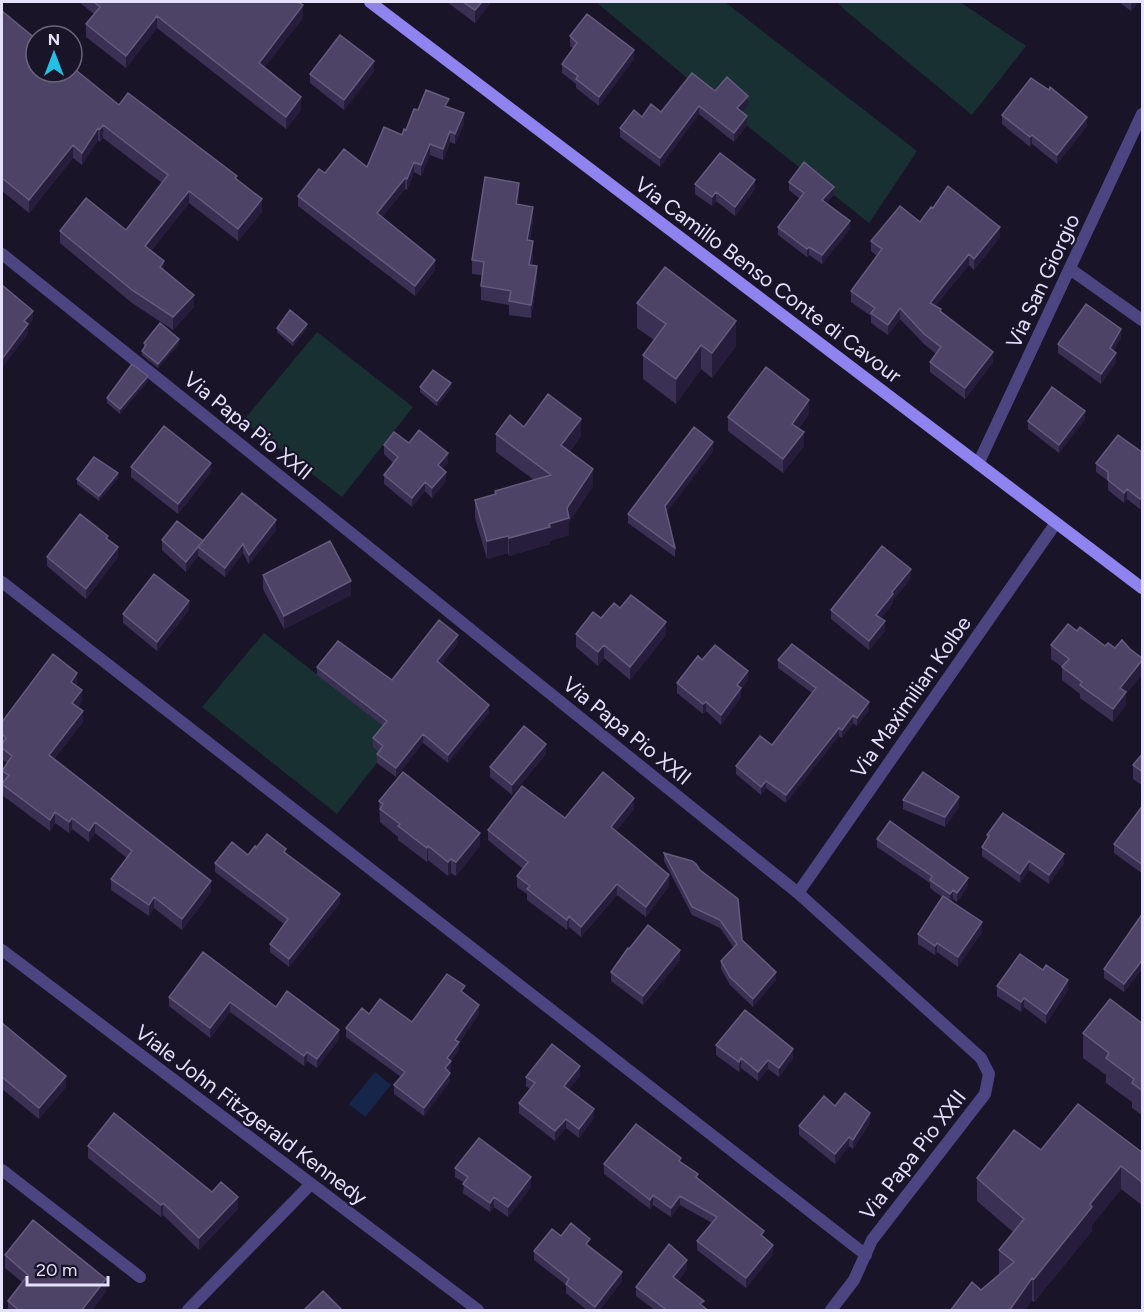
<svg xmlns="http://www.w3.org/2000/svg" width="1144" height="1312" viewBox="0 0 1144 1312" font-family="Figtree,sans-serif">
<rect width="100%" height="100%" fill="#191428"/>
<path fill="#183031" d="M596,2h129l192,149 -48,72 -177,-141z
M837,2h123l66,44 -54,69 -126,-104z
M317,332l96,75 -71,90 -99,-76z
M264,633l133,104 -60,77 -135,-107z"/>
<path fill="#16264a" d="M375,1072l16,13 -26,32 -16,-13z"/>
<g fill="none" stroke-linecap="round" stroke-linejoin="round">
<path stroke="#4d4581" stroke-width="12" d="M2,254l329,263 467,376 183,165 8,16 -4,20 -113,146 -18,40 -23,30
M1070,269l72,51
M978,464l164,-350
M2,582l864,673
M798,893l258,-370
M2,950l476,360
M2,1170l138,107
M188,1310l123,-126"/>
<path stroke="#8f83ef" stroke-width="12" d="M370,2l772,586"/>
</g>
<path fill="#3a3054" d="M79,2h219l5,16 -39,49 37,43 -15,19 -129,-101 -31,40 -40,-31v-13l8,-10z
M447,2h44l-16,21z
M1119,2h19l-7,9z
M2,11l117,94 118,74 25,33 -24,29 -49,-38 -38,48 13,19 30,37 -21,23 -41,-27 -72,-60v-12l66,-1 36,-47 -59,-45 -3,4 -2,-2 -16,25 -9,-7 -44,55 -27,-22z
M570,36l64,23 -35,47 -23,-18v-4l-14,-11v-9l11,-16 -3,-2z
M374,71l-30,39 -34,-27v-9z
M715,91l33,14 -7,7 6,13 -13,17 -35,-28 -39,53 -40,-30v-9l22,-11 19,-5z
M449,108l15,16 -9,20 -5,-2 -7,18 -13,-5 -9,21 -7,-4 -7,18 -2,-1 -23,28 53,53 -20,26 -117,-90v-10l27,-23 42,-6 35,-32 16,-25z
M1002,115l85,11 -30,38 -25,-20 -2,3 -28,-23z
M789,182l45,13 -8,8 24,26 -28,35 -13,-9 -2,2 -29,-22v-8l22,-28 -11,-9z
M695,184l60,5 -20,27 -19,-15 -4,5 -17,-12z
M519,196l-1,8 15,16 -3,20 3,15 -1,11 5,14 -6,38 -22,-3v-10l-28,-5v-14l1,-11 -10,-1v-14z
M920,222l80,15 -26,33 -5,-5 -34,41 58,56 -28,37 -35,-27v-10l6,-8 -12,-10 -24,-25 -12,16 -17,-12v-7l-20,-14v-11l26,-35 -6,-5v-10z
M637,303l99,43 -24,32 -11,-9 -25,35 -33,-25v-24l11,-15 -17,-12z
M277,328h30l-14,18 -16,-14z
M1121,338l-8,13 3,11 -15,22 -43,-31v-9z
M144,343l35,1 -21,24 -16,-13v-4l2,-4z
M148,381l-28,33 -13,-11v-5z
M420,387l31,1 -14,18 -17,-14z
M809,414l-10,14 5,18 -21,27 -55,-42v-14z
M1085,419l-26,34 -31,-24v-8z
M524,427l57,9 -11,15 23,35 -24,36v13l-19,6v3l-41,12 -1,-3 -21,6 -12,-41v-18l20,-5v-4l39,-11 -38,-28v-18z
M409,443l39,20 -6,6 4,12 -14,17 -7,-7 -13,16 -28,-23v-9l9,-12 -9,-9v-9z
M713,451l-47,62 9,35v9l-47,-34v-9z
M1143,453v53l-3,3 -13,-10 -3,4 -16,-13v-9l-12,-9v-9z
M131,467l80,5 -33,42 -47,-37z
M118,478l-19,23 -22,-17v-5z
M276,530l-27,34 -6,-11 -18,24 -27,-21 -12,16 -24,-22v-10l41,1z
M108,540l10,17 -32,42 -39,-33v-9z
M263,575l88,20 -67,34 -21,-40z
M911,578l-18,22v3l-12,15 4,13 -16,19 -38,-31v-9z
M620,608l46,27 -36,45 -26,-22 -6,8 -22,-19v-13l25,-16z
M189,610l-32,41 -34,-28v-9z
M1077,631l28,15 10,2 15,1 13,11v13l-17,21v11l-13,17 -33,-24v-4l-18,-14v-13l-11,-8v-14z
M458,643l-17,22 48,48 -41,50 -25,-20 -27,34 -19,-14v-9l2,-2 -6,-5v-9l10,-12 -66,-51v-8l75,13z
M702,660l46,20 -7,9v8l-20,28 -15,-14 -3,3 -26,-21v-10z
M778,660l91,50 -12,16 -4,-3 -11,15 -3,-2 -53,67 -20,-15 -5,7 -25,-21v-8l36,-21 40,-52 -34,-25z
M77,684l-1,2 6,15 -4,6 5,15 -29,37 157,133 -29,38 -28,-22 -5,8 -38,-26v-11l16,-21 -32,-25 -6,9 -17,-13 -3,4 -14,-10 -5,8 -48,-36v-11l1,-2 -1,-11 5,-8 -5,-4v-37z
M1143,753v33l-10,-7v-14z
M546,754l-34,41 -22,-18v-10z
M903,800l56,7 -14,20 -42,-18z
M379,801l101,45 -24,30 -5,-3 -3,3 -20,-16 -1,2 -29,-22v-3l-18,-15z
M634,809l-18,22 53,55 -23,31 -29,-22 -36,42 -12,-10 -2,3 -40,-30v-6l-10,-7v-11l6,-7 -35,-29v-10z
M1143,809v65l-29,-21v-9z
M987,835l51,3 26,25 -15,21 -20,-14 -9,13 -38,-27v-9l5,-7z
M877,839l91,47 -11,16 -4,-3 -2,3 31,30 -24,35 -21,-15 -2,3 -17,-11v-10l24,-37 -12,-9v-5l-53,-36z
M256,848l30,5 54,50 -51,64 -19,-15v-8l14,-20 -69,-52v-9l33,-8z
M664,853l112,127 -23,27 -23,-22 -9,-16v-8l13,-13 -14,-20 -28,-13 -28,-54z
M1143,913v55l-19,24 -20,-14v-9z
M629,949l51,11 -37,45 -32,-24v-9z
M997,986l71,4 -22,34 -22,-17 -3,5 -24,-16z
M465,993l14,21 -20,29v7l-8,11v8l-2,2 1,10 -26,35 -30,-22v-9l7,-8 -55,-40v-9l23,-14 43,8z
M169,997l107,10 63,32 -22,29 -10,-7 -3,5 -74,-54 -20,26 -41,-32z
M2,1023l64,64 -27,32 -37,-30z
M1143,1024v92l-11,-8v-6l-26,-19v-8l-23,-17v-25z
M716,1045l77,13 -14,19 -11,-8 -10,12 -17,-13 -2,4 -23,-17z
M580,1076l-11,13 25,29 -15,20 -13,-10 -11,13 -36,-28v-10l11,-14 -4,-3v-9z
M835,1106l35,17 -17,26 -4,-3 -14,18 -36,-29v-9z
M88,1146l124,46 26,17 -39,41 -36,-35 -2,2 -73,-59z
M1041,1150l102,3v53l-22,-17 -29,36v6l-58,71 -2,-1 -51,-11 19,-16 -1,-1v-23l14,-18 -36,-31v-23z
M681,1163l83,75 9,16 -27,34 -49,-38v-9l15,-18 -32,-18 -9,12 -18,-12 -3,4 -46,-35v-10z
M455,1168l76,19 -23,30 -14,-10 -4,5 -27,-19 1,-10 -9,-6z
M561,1236l29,11 32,34 -23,30h-11l-22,-18v-8l-32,-25v-9z
M5,1255l101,37 -15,19h-83v-10l14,-19 -17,-14z
M687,1269l-9,12 26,26 5,4h-53l-20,-15v-9z"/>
<path fill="#251d3b" d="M482,2h9l-16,21v-13z
M1131,2h7l-7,9z
M303,5v13l-44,57v-12z
M157,16v12l-31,40v-12z
M634,50v9l-35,47v-9z
M374,61v10l-30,39v-10z
M748,96v9l-11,12v-9z
M301,97v13l-15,19v-12z
M699,106v8l-39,53v-9z
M464,113v11l-9,20v-10z
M747,116v9l-13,17v-9z
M1087,117v9l-30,38v-9z
M103,125v13l-3,4v-13z
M98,128v12l-16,25v-12z
M450,131v11l-7,18v-11z
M1032,135v9l-2,3v-10z
M430,144v11l-9,21v-11z
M73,145v13l-44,55v-13z
M414,162v10l-7,18v-11z
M405,178v11l-28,35v-11z
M755,180v9l-20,27v-9z
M519,183v13l-3,22v-14z
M834,187v8l-12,13v-8z
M189,191v12l-44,55v-12z
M716,192v9l-4,5v-9z
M262,199v13l-24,29v-12z
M533,207v13l-6,34v-14z
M850,221v8l-28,35v-9z
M1000,227v10l-26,33v-11z
M533,241v14l-4,24v-14z
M809,247v8l-2,2v-8z
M969,254v11l-39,48v-10z
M435,260v10l-20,26v-10z
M164,261v13l-4,-7z
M537,266v14l-6,38v-13z
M194,295v12l-21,23v-13z
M900,308v11l-12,16v-10z
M33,311v9l-5,6v8l-26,34v-9l22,-38z
M736,321v25l-24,32v-25z
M307,324v4l-14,18v-5z
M1121,329v9l-11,20v-10z
M179,339v5l-21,24v-4z
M701,345v24l-25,35v-25z
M993,352v10l-28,37v-11z
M1116,353v9l-15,22v-10z
M148,376v5l-28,33v-5z
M451,383v5l-14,18v-5z
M809,400v14l-17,23v-13z
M1085,411v8l-26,34v-8z
M581,419v17l-20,26v-17z
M804,432v14l-21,27v-14z
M713,442v9l-48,64v-9z
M448,453v10l-10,12v-10z
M211,463v9l-33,42v-10z
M593,469v17l-24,36v13l-19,6v3l-41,12v-18l40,-14 18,-16z
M446,472v9l-14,17v-10z
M118,473v5l-19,23v-5z
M425,482v9l-13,16v-9z
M1127,489v10l-3,4v-10z
M1143,497v9l-3,3v-10z
M276,520v10l-27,34v-9z
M508,536v17l-21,6v-18z
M243,544v9l-18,24v-9z
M118,547v10l-32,42v-10z
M198,547v9l-12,16v-10z
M911,569v9l-18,22v3l-17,21v-9l16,-23z
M351,581v14l-67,34v-13z
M189,601v9l-32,41v-9z
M885,621v10l-16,19v-9z
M666,622v13l-36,45v-13z
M458,635v8l-21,27v-9z
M604,645v13l-6,8v-14z
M1143,660v13l-17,21v11l-13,17v-13l7,-21z
M748,671v9l-7,9v8l-20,28v-10l16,-30z
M77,673v11l-6,9v-11z
M82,690v11l-10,13v-11z
M706,702v9l-3,3v-10z
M869,702v8l-12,16v-8z
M489,705v8l-41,50v-8z
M83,711v11l-34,44v-11z
M853,715v8l-11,15v-8z
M839,728v8l-53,67v-8z
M423,734v9l-27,34v-9z
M546,744v10l-34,41v-10z
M766,781v7l-5,7v-8z
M959,797v10l-14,20v-10z
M634,798v11l-23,28v-10z
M55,812v11l-5,8v-11z
M72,818v11l-3,4v-11z
M95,822v11l-6,9v-11z
M480,833v13l-24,30v-14z
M428,846v14l-1,2v-14z
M1064,854v9l-15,21v-9z
M451,859v14l-3,3v-14z
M1029,861v9l-9,13v-9z
M669,875v11l-23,31v-10z
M968,878v8l-11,16v-9z
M211,881v11l-29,38v-11z
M617,884v11l-36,42v-10z
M953,890v9l-3,4v-9z
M340,894v9l-51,64v-8z
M154,897v11l-5,8v-11z
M569,916v11l-2,3v-10z
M982,922v10l-24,35v-10z
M937,943v9l-2,3v-9z
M680,950v10l-37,45v-9z
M1143,959v9l-19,24v-8z
M776,972v8l-23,27v-8z
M1068,980v10l-22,34v-10z
M1024,998v9l-3,5v-10z
M230,1002v10l-20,26v-10z
M479,1005v9l-20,29v7l-8,11v8l-6,8v-9l2,-10 8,-18z
M339,1030v9l-22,29v-9z
M793,1049v9l-14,19v-9z
M307,1052v9l-3,5v-10z
M741,1058v10l-2,4v-10z
M768,1060v9l-10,12v-9z
M580,1066v10l-16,19v-9z
M450,1073v8l-26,35v-8z
M66,1076v11l-27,32v-11z
M594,1109v9l-15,20v-9z
M870,1113v10l-17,26v-9z
M566,1119v9l-11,13v-10z
M849,1137v9l-14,18v-10z
M1121,1166v23l-29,36v6l-58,71v-23l56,-75z
M531,1177v10l-23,30v-10z
M653,1195v10l-3,4v-9z
M680,1196v9l-9,12v-9z
M238,1197v12l-39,41v-12z
M494,1197v10l-4,5v-9z
M163,1203v12l-2,2v-12z
M773,1245v9l-27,34v-10z
M687,1260v9l-14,18v-10z
M622,1272v9l-23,30h-4v-4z
M1032,1278v23l-7,10h-16z
M106,1279v13l-15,19h-10z"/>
<path fill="#4c4366" stroke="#645c7d" stroke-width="1.5" d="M94,2h204l5,3 -44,58 42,34 -15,20 -129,-101 -31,40 -40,-32 14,-17z
M463,2h19l-7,8z
M2,11l34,28v33h36v-5l47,38 9,-12 109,83 -2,2 27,21 -24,30 -49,-38 -44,55 19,15 -4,6 34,28 -21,22 -41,-27 -72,-59 26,-33 40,32 42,-55 -65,-50 -3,4 -2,-1 -16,25 -9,-8 -44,55 -27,-22z
M587,14l47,36 -35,47 -23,-18 2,-3 -16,-12 15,-21 -7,-7z
M340,35l34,26 -30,39 -34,-26z
M692,73l23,18 12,-14 21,19 -11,12 10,8 -13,17 -35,-27 -39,52 -40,-30 14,-18 8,7 9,-13 10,8z
M1031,78l18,12 1,-3 37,30 -30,38 -25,-20 -2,2 -28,-22z
M426,90l23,9 -4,7 19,7 -9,21 -5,-3 -7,18 -13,-5 -9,21 -7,-3 -7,17 -2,-1 -28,35 58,47 -20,26 -117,-90 21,-27 6,4 19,-24 23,18 17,-40 18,8 2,-6 2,1 8,-21 4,1z
M720,153l35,27 -20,27 -19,-15 -4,5 -17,-13z
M804,162l30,25 -12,13 28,21 -28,34 -13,-8 -2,2 -29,-22 26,-34 -15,-11z
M485,177l34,6 -3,21 17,3 -6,33 6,1 -4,24 8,1 -6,39 -22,-4 2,-10 -30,-5 3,-24 -12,-2z
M948,186l52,41 -26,32 -5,-5 -39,49 11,6 -1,2 53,41 -28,36 -35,-26 11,-15 -17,-13 -24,-26 -12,17 -17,-12 4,-5 -24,-17 31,-42 -11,-8 29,-35 20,16 11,-15 2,1z
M665,267l71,54 -24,32 -11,-8 -25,34 -33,-24 23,-31 -29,-21z
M2,285l31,26 -9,10 4,3 -26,35z
M1086,304l35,25 -11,19 6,5 -15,21 -43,-30z
M290,310l17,14 -14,17 -16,-13z
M160,323l19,16 -21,25 -16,-13 4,-6 -2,-2z
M132,364l16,12 -28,33 -13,-11z
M766,367l43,33 -17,24 12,8 -21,27 -55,-42z
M433,370l18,13 -14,18 -17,-14z
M1052,387l33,24 -26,34 -31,-24z
M548,394l33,25 -20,26 32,24 -26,39 2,10 -20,6 1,3 -41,11 -1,-2 -21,5 -12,-41 21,-6 -1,-3 56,-16 -55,-41 14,-19 14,12z
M164,426l47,37 -33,41 -47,-37z
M694,427l19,15 -48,64 10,42 -47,-34z
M419,430l29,23 -10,12 8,7 -14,16 -7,-6 -13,16 -28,-23 14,-18 -14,-12 10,-13 15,11z
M1118,435l25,18v44l-3,2 -13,-10 -3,4 -16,-13v-8l-12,-9z
M94,457l24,16 -19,23 -22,-17z
M242,493l34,27 -27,35 -6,-11 -18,24 -27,-21z
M80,514l28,22 -2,2 12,9 -32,42 -39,-32z
M177,521l26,20 -17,21 -24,-22z
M330,541l21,40 -67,35 -21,-41z
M882,546l29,23 -19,23 1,2 -17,21 9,6 -16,20 -38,-31z
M154,574l35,27 -32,41 -34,-28z
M631,595l35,27 -36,45 -26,-22 -6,7 -22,-18 17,-22 8,6 13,-15 6,5z
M439,620l19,15 -21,26 52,44 -41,50 -25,-21 -27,34 -19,-14 6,-8 -10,-8 14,-17 -70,-54 21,-26 54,39z
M1068,624l9,7 3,-4 25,19 3,-3 7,5 7,-8 8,9 13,10 -23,29 6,4 -13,17 -33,-24 2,-3 -20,-15 7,-8 -18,-14z
M792,644l77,58 -12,16 -4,-3 -11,15 -3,-2 -53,67 -20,-14 -5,6 -25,-21 24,-30 12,9 44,-57 -38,-28z
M715,645l33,26 -11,14 4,3 -20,27 -15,-13 -3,2 -26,-21 21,-27 4,4z
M53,654l24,19 -6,9 11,8 -10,13 11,8 -34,44 162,126 -29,38 -28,-22 -5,8 -38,-26 21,-28 -37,-29 -6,9 -17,-13 -3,4 -14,-10 -5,8 -48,-36 7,-9 -7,-4 10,-15 -10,-8v-4l4,-6 -4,-4v-12z
M524,726l22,18 -34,41 -22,-18z
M1143,753v19l-10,-7z
M403,772l77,61 -24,29 -5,-3 -3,3 -20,-16 -1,2 -29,-22 2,-2 -20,-15 3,-5 -4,-3z
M603,772l31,26 -23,29 58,48 -23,32 -29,-23 -36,43 -12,-11 -2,4 -40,-31 3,-3 -13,-10 11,-14 -40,-32 34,-44 43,32z
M923,772l36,25 -14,20 -42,-17z
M1141,808l2,1v56l-29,-21z
M1003,813l61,41 -15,21 -20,-14 -9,13 -38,-27 7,-11 -2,-1z
M890,821l78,57 -11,15 -4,-3 -3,4 -20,-14 2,-4 -55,-37z
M267,834l19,15 -2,3 56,42 -51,65 -19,-15 18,-25 -73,-56 17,-21 16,13 7,-9 1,2z
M664,853l28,8 4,3 4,6 38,29 4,41 34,32 -23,27 -23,-22 -9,-16 16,-17 -17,-24 -28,-13z
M943,896l39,26 -24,35 -21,-14 -2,3 -17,-12z
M1143,913v46l-19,25 -20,-15z
M648,925l32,25 -37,46 -32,-24 17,-24 1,1z
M203,952l73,55 11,-16 52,39 -22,29 -10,-7 -3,4 -74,-54 -20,26 -41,-31z
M1020,954l23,16 3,-5 22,15 -22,34 -22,-16 -3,4 -24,-16z
M447,974l18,12 -4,5 18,14 -24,35 4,2 -12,16 4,3 -6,7 5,5 -26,35 -30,-23 11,-13 -59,-44 16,-20 7,6 11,-15 32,23z
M1110,999l33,25v67l-11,-8 2,-4 -28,-21 3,-5 -26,-20z
M745,1010l48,39 -14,19 -11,-8 -10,12 -17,-14 -2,4 -23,-17z
M2,1023l64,53 -27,32 -37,-31z
M552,1044l28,22 -16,20 30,23 -15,20 -13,-10 -11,12 -36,-28 16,-20 -9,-6z
M845,1093l25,20 -17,27 -4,-3 -14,17 -36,-28 25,-30 11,10z
M1078,1104l65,49v30l-22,-17 -31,38 2,3 -58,72 -2,-1 -23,33h-59l22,-29 9,8 33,-28 -15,-12 25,-31 -47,-41 37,-48 27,20z
M114,1113l98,79 9,-10 17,15 -39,41 -36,-35 -2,2 -73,-59z
M636,1124l45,34 -2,3 19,13 -2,3 68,54 -3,4 12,10 -27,33 -49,-37 20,-24 -37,-21 -9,12 -18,-13 -3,5 -46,-36z
M479,1138l52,39 -23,30 -14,-10 -4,6 -27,-19 5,-7 -13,-9z
M33,1220l73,59 -25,32h-61l-12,-10 20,-26 -23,-20z
M571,1223l19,16 -4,5 36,28 -27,35 -29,-23 3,-5 -35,-28 18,-22 9,7z
M669,1244l18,16 -14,17 31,24 -4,3 9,7h-41l-32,-24z
M323,1291l20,20h-40z"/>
<g text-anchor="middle" stroke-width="4.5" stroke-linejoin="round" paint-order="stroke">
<g font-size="21" fill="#e5e0fb" stroke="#191428">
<text transform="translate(768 280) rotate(37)" y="7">Via Camillo Benso Conte di Cavour</text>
<text transform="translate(1043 281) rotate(-65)" y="7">Via San Giorgio</text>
<text transform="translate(248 426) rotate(39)" y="7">Via Papa Pio XXII</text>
<text transform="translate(911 697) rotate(-55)" y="7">Via Maximilian Kolbe</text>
<text transform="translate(627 731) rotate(39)" y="7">Via Papa Pio XXII</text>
<text transform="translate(251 1115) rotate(37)" y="7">Viale John Fitzgerald Kennedy</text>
<text transform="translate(913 1155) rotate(-52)" y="7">Via Papa Pio XXII</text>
</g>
</g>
<rect width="1144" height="1312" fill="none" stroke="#e5e0fb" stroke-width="6"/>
<g transform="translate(54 54)"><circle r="28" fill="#191428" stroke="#6b667c" stroke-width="1.5"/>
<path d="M0-4.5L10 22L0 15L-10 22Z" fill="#24bfe2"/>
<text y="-9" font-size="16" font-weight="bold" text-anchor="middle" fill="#e5e0fb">N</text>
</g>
<path d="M27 1276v9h81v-9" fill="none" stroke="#e5e0fb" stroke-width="3"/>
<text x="36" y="1276" font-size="18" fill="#e5e0fb" stroke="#191428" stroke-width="4.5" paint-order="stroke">20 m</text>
</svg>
